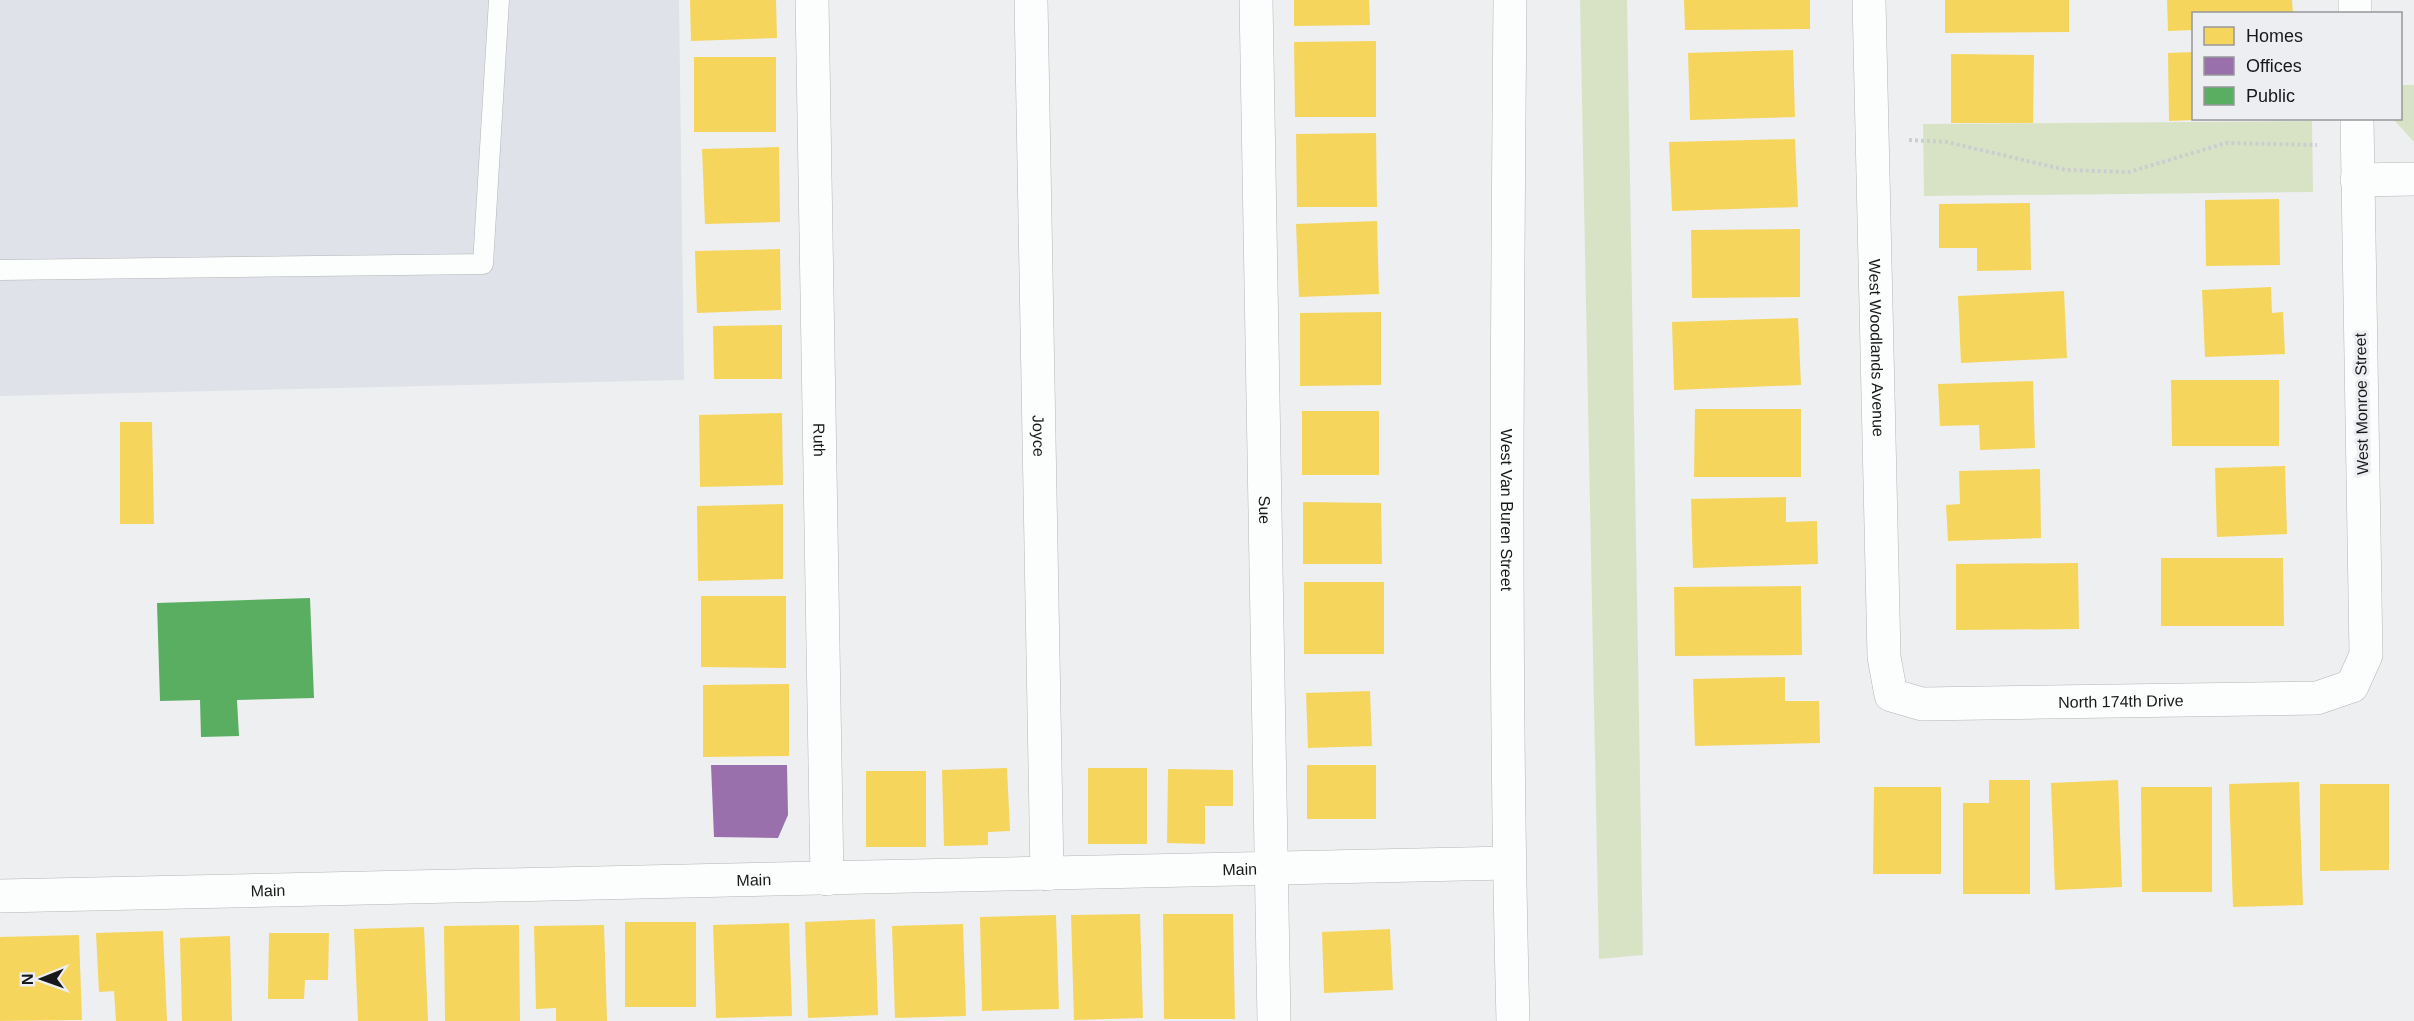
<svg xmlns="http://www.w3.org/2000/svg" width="2414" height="1021" viewBox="0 0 2414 1021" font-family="Helvetica,sans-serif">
<rect width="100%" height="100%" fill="#eeeff1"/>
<path fill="#dfe2e8" d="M0,0h679l5,380 -684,16z"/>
<path fill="#d8e3c6" d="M1580,0h47l16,955 -44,4z
M2401,85h13v57l-19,-21v-2l5,-1z
M2312,121l1,71 -389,4 -1,-72z"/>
<path fill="#f6d55c" d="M690,0h86l1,38 -86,3z
M1294,0h75l1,25 -76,1z
M1684,0h126v29l-125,1z
M1945,0h124v32l-124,1z
M2167,0h125l1,14h-99v16l-26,1z
M1376,41v76h-81l-1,-75z
M1793,50l2,67 -105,3 -2,-67z
M2194,52v68l-25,1 -1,-68z
M1951,54l83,1 -1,68h-82z
M694,57h82v75h-82z
M1376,133l1,74h-80l-1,-73z
M1795,139l3,68 -126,4 -3,-69z
M779,147l1,75 -75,2 -3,-75z
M2279,199l1,66 -74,1 -1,-66z
M2030,203l1,67 -54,1v-23h-38v-44z
M1377,221l2,73 -80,3 -3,-73z
M1800,229v68l-108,1 -1,-68z
M780,249l1,61 -84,3 -2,-62z
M2271,287l1,26 11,-1 2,42 -80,3 -3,-67z
M2064,291l3,67 -106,5 -3,-67z
M1381,312v73l-81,1v-73z
M1798,318l3,67 -127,5 -2,-68z
M782,325v54h-68l-1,-53z
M2171,380h108v66h-107z
M2033,381l2,67 -55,2 -1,-25 -39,1 -2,-42z
M1695,409h106v68h-107z
M1302,411h77v64h-77z
M782,413l1,72 -83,2 -1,-72z
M120,422h32l2,102h-34z
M2285,466l2,68 -70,3 -2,-69z
M2040,469l1,69 -93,3 -2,-36 14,-1 -1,-33z
M1786,497v25l31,-1 1,43 -125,4 -2,-69z
M1303,502l78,1 1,61h-79z
M783,504v75l-85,2 -1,-75z
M2161,558h122l1,68h-123z
M2078,563l1,66 -123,1v-66z
M1304,582h80v72h-80z
M1801,586l1,69 -127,1 -1,-69z
M701,596h85v72l-85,-1z
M1785,677v24h34l1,42 -125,3 -2,-67z
M789,684v72l-86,1v-72z
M1370,691l2,55 -64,2 -2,-55z
M1307,765h69v54h-69z
M1007,768l3,63 -22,1v13l-44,1 -2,-76z
M1088,768h59v76h-59z
M1168,769l65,1v36h-28v38l-38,-1z
M866,771h60v76h-60z
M1989,780h41v114h-67v-91h26z
M2118,780l4,107 -67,3 -4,-107z
M2299,782l4,123 -70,2 -4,-123z
M2320,784h69v86l-69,1z
M1874,787h67v87h-68z
M2141,787h71v105h-70z
M1140,914l3,104 -69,2 -3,-105z
M1163,914h70l2,105h-71z
M1056,915l3,94 -77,2 -2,-94z
M875,919l3,96 -70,3 -3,-96z
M625,922h71v85h-71z
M789,923l3,93 -76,2 -3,-93z
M963,924l3,92 -71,2 -3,-92z
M519,925l1,96h-75l-1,-95z
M604,925l3,96h-51v-13l-20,1 -2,-83z
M424,927l4,94h-70l-4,-92z
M1390,929l3,61 -69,3 -2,-61z
M163,931l4,90h-51l-2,-30 -15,1 -3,-59z
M269,933h60l-1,47h-23l-1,19h-36z
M79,935l3,85 -82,1v-84z
M230,936l2,85h-50l-2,-83z"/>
<path fill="#9970ab" d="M711,765h76l1,50 -10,23 -64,-1z"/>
<path fill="#5aae61" d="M310,598l4,100 -77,2 2,36 -38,1 -1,-37 -40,1 -3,-98z"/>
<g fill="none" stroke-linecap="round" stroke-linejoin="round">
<g stroke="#b4b5b7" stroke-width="21">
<path id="lane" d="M0,270l483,-6 16,-264"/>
</g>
<g stroke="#b4b5b7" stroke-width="34">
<g id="street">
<path id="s1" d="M812,0l15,879"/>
<path id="s2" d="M1031,0l16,874"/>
<path id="s3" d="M1256,0l18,1021"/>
<path id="s4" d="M1869,0l15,657 7,38 31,9 395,-6 35,-12 14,-31 -9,-537"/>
<path d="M2355,0v14"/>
<path d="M2357,180l57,-1"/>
<path id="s5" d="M0,896l1508,-33"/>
</g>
</g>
<g stroke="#b4b5b7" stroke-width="34">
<g id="secondary">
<path id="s6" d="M1510,0c-3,340 -6,681 3,1021"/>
</g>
</g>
<path stroke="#cccdce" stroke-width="4" stroke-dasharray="3 3" stroke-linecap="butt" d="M1909,140l38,2 119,28 63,2 97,-29 91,2"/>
<use href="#lane" stroke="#fcfdfd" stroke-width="20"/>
<use href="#street" stroke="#fcfdfd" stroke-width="33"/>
<use href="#secondary" stroke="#fcfdfd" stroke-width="33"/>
</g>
<g text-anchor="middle" stroke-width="6" stroke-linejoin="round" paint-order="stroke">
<g font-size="16" fill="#171819" stroke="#edeef2">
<text dy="6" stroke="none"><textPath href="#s4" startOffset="348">West Woodlands Avenue</textPath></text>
<text transform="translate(2361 404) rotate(-91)" y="6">West Monroe Street</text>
<text dy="6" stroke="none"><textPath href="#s2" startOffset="436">Joyce</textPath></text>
<text dy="6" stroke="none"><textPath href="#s1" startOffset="440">Ruth</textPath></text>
<text dy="6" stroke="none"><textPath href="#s3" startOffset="510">Sue</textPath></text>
<text dy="6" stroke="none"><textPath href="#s6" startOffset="510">West Van Buren Street</textPath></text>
<text dy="6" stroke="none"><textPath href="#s4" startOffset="927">North 174th Drive</textPath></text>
<text dy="6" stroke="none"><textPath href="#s5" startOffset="1240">Main</textPath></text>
<text dy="6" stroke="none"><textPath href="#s5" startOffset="754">Main</textPath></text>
<text dy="6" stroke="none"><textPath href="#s5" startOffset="268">Main</textPath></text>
</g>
</g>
<rect x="2192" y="12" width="210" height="108" fill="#edeef2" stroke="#97989b" stroke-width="1.5"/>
<rect x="2204" y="27" width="30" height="18" fill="#f6d55c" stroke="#97989b" stroke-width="1.5"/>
<text x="2246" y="42" font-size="18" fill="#171819">Homes</text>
<rect x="2204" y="57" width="30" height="18" fill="#9970ab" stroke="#97989b" stroke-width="1.5"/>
<text x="2246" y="72" font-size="18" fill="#171819">Offices</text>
<rect x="2204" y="87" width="30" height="18" fill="#5aae61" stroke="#97989b" stroke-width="1.5"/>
<text x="2246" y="102" font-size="18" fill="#171819">Public</text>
<g transform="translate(42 979) rotate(269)" stroke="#edeef2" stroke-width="4.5" paint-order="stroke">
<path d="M0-4.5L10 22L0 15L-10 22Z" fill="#171819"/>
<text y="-9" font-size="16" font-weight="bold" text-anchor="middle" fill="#171819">N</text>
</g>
</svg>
